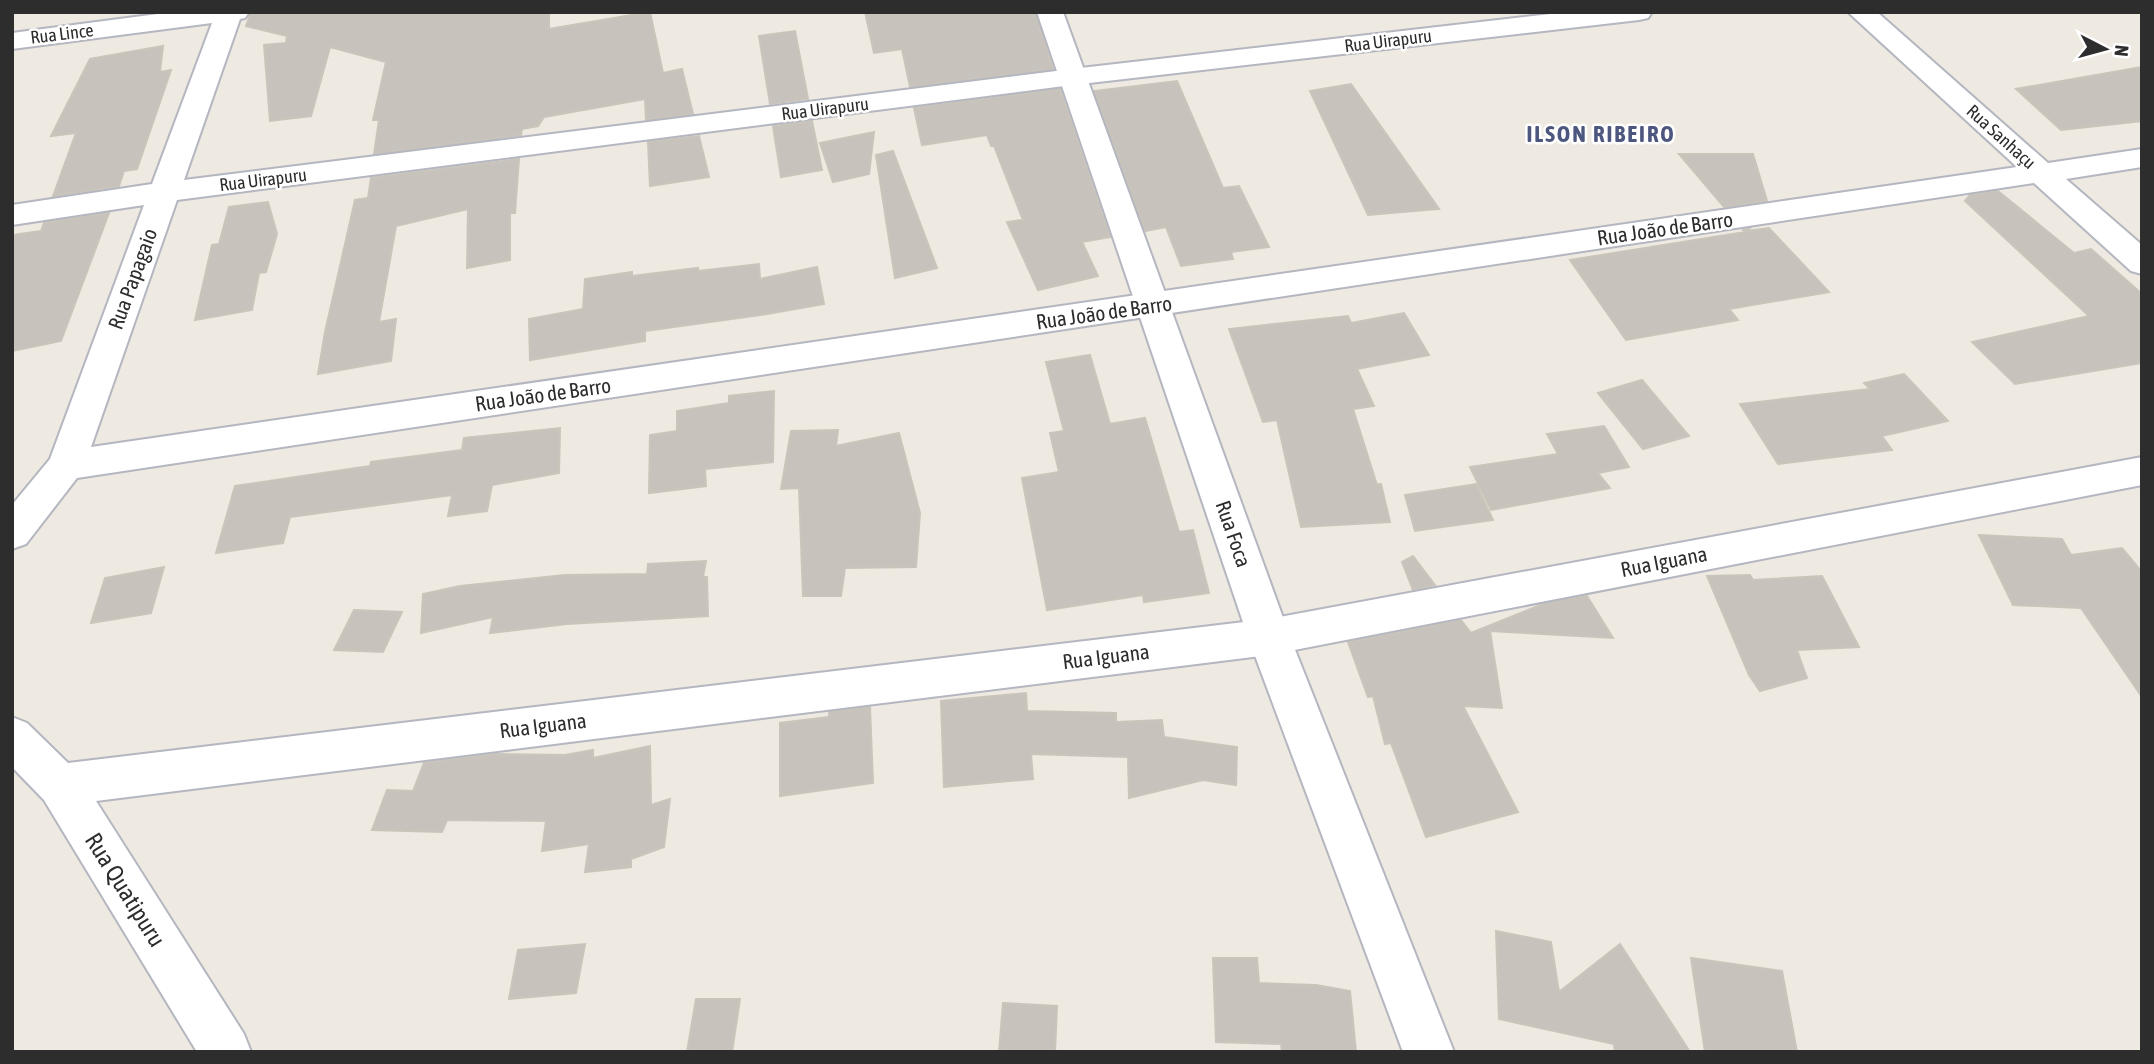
<svg xmlns="http://www.w3.org/2000/svg" width="2154" height="1064" viewBox="0 0 2154 1064" font-family="'Asap Condensed',sans-serif">
<rect width="100%" height="100%" fill="#eee9e1"/>
<path fill="#c7c3bc" stroke="#cac5ba" stroke-width="2" d="M251,12h298v17l101,-17 13,61 19,-4 11,45 -47,6 -1,-21 -101,18 -6,9 -16,3 -1,6 -147,19 5,-34h-6l13,-58 -56,-15 -19,69 -41,5 -6,-76 22,-2 1,-7 -41,-10z
M865,12h170l18,57 -143,18 -8,-38 -28,4z
M795,31l13,68 -38,5 -11,-68z
M163,46l-3,26 11,-2 -34,99 -13,2 -5,15 -66,10 23,-63 -25,3 39,-77z
M2142,67v54l-81,9 -45,-41z
M1177,81l46,107 16,-2 30,61 -38,5 2,7 -52,7 -15,-39 -21,4 -51,-140z
M1351,84l88,125 -71,6 -58,-124z
M1060,89l50,148 -28,5 16,34 -60,14 -31,-68 16,-2 -29,-74h-3l-4,-11 -65,10 -8,-37z
M812,121l10,49 -41,7 -8,-51z
M874,132l-5,42 -36,8 -13,-39z
M699,136l10,41 -59,9 -2,-44z
M893,151l44,117 -42,10 -19,-123z
M1679,154h74l14,47 -43,6z
M519,159l-4,54h-5v47l-43,8 1,-59 -72,17 -17,96 17,-3 -5,42 -73,13 7,-42 30,-132 13,-2 3,-20z
M1998,191l76,62 17,-4 51,45v69l-127,21 -43,-42 117,-26 -124,-115 5,-6z
M268,202l9,32 -11,38 -7,1 -7,37 -57,10 17,-75 7,-1 10,-37z
M109,213l-48,128 -49,10v-116l29,-4 3,-8z
M1750,228l-3,3 22,-3 60,64 -100,17 9,11 -112,20 -56,-80 175,-28 -2,-2z
M759,264l1,15 57,-12 7,37 -57,10 -122,17v10l-115,19 -1,-41 54,-10 2,-30 47,-7v4l66,-8v3z
M1404,313l25,42 -72,14 17,37 -21,3 24,76 4,-1 9,38 -89,5 -24,-107 -14,2 -34,-93 119,-13 3,7z
M1090,355l20,69 35,-6 34,114 14,-2 16,63 -65,9 -1,-7 -96,15 -25,-132 37,-6 -9,-39 14,-2 -18,-69z
M1904,374l44,47 -66,15 10,14 -114,14 -38,-60 130,-15 -6,-6z
M1642,380l47,56 -46,13 -45,-56z
M774,391l-1,71 -68,7 1,17 -57,7 1,-58 27,-4v-20l52,-8v-7z
M1604,426l25,41 -31,6 12,15 -119,22 -21,-43 88,-13 -11,-20z
M560,428l-1,45 -67,12 -5,26 -39,5 4,-21 -162,22 -7,26 -67,10 19,-67 135,-20 1,-4 91,-12 2,-12z
M838,430l-2,16 63,-13 21,80 -4,54 -71,1 -4,28h-38l-4,-108 -18,1 10,-58z
M1476,484l17,36 -78,11 -10,-36z
M1979,535l83,4 9,16 51,-7 20,24v125l-61,-89 -68,-3z
M1413,556l22,29 -22,5 -11,-28z
M706,561l-3,16h4l1,39 -141,8 -77,9 3,-16 -72,16 2,-39 37,-8 105,-11 82,-1 1,-10z
M164,567l-13,46 -60,10 14,-45z
M1750,575l3,5 69,-4 37,71 -62,3 10,28 -47,13 -11,-16 -42,-99z
M1587,596l26,42 -123,-7 12,77 -39,-2 55,106 -92,25 -35,-94 -6,1 -12,-48 -5,1 -20,-55 113,-22 10,13 72,-29z
M354,610l48,2 -19,40 -49,-2z
M1026,693l1,18 89,2v9l46,-2 2,17 73,10 -1,38 -33,-5 -74,18 -1,-41 -97,-3 2,25 -89,8 -3,-86z
M870,707l3,76 -93,13v-73l49,-6v-5z
M650,746l1,59 19,-6 -6,48 -33,12v8l-46,5 4,-28 -47,7 4,-30 -99,-1 -5,12 -70,-2 15,-40 26,1 11,-28 72,-9 69,1 28,-5v8z
M1496,931l55,11 8,50 61,-48 70,108h-75l-1,-8 -115,-25z
M585,944l-9,49 -67,6 9,-49z
M1213,958h44l2,25 57,2 34,6 6,61h-74l-1,-8 -65,-2z
M1691,958l91,13 15,81h-92z
M696,999h44l-8,53h-45z
M1003,1003l54,3 -2,46h-56z"/>
<g fill="none" stroke-linecap="round" stroke-linejoin="round">
<g stroke="#b4b6c0" stroke-width="4">
<path id="street" d="M173,12h76l-4,6 -5,1 -56,161 888,-111 496,-57h84l-4,6 -9,2 -567,65 -895,115 -86,247 1926,-280 -169,-155h29l171,151 94,-14v18l-76,12 76,66v29l-11,-3 -97,-88 -1957,295 -51,66 -14,5v-44l38,-46 94,-254 -132,20v-20l140,-21 60,-161 -200,26v-16z
M2142,457v28l-873,170 -1173,146 148,233 7,18h-54l-153,-252 -32,-33v-50l15,6 41,40 1201,-144z"/>
</g>
<g stroke="#b4b6c0" stroke-width="4">
<path id="secondary" d="M1037,12h26l227,625 164,415h-51l-155,-415z"/>
</g>
<use href="#street" fill="#fff" fill-rule="evenodd"/>
<use href="#secondary" fill="#fff" fill-rule="evenodd"/>
</g>
<g text-anchor="middle" stroke-width="5" stroke-linejoin="round" paint-order="stroke">
<g font-size="18" fill="#2d2d2d" stroke="#fff">
<text transform="translate(62 34) rotate(-7)" y="6">Rua Lince</text>
<text transform="translate(1388 41) rotate(-7)" y="6">Rua Uirapuru</text>
<text transform="translate(825 109) rotate(-7)" y="6">Rua Uirapuru</text>
<text transform="translate(2001 137) rotate(42)" y="6">Rua Sanhaçu</text>
<text transform="translate(263 180) rotate(-7)" y="6">Rua Uirapuru</text>
</g>
<g font-size="21" fill="#2d2d2d" stroke="#fff">
<text transform="translate(1665 229) rotate(-8)" y="7">Rua João de Barro</text>
<text transform="translate(133 279) rotate(-70)" y="7">Rua Papagaio</text>
<text transform="translate(1104 313) rotate(-8)" y="7">Rua João de Barro</text>
<text transform="translate(543 395) rotate(-8)" y="7">Rua João de Barro</text>
<text transform="translate(1233 534) rotate(71)" y="7">Rua Foca</text>
<text transform="translate(1664 562) rotate(-11)" y="7">Rua Iguana</text>
<text transform="translate(1106 657) rotate(-7)" y="7">Rua Iguana</text>
<text transform="translate(543 726) rotate(-7)" y="7">Rua Iguana</text>
</g>
<g font-size="23" font-weight="bold" letter-spacing="2" fill="#4d567e" stroke="#fff">
<text x="1601" y="142">ILSON RIBEIRO</text>
</g>
<g font-size="24" fill="#2d2d2d" stroke="#fff">
<text transform="translate(125 890) rotate(58)" y="8">Rua Quatipuru</text>
</g>
</g>
<rect width="2154" height="1064" fill="none" stroke="#2d2d2d" stroke-width="28"/>
<g transform="translate(2105 49) rotate(96)" stroke="#ffffff" stroke-width="5" paint-order="stroke">
<path d="M0-5L12 26L0 18L-12 26Z" fill="#2d2d2d"/>
<text y="-10" font-size="19" font-weight="bold" text-anchor="middle" fill="#2d2d2d">N</text>
</g>
</svg>
